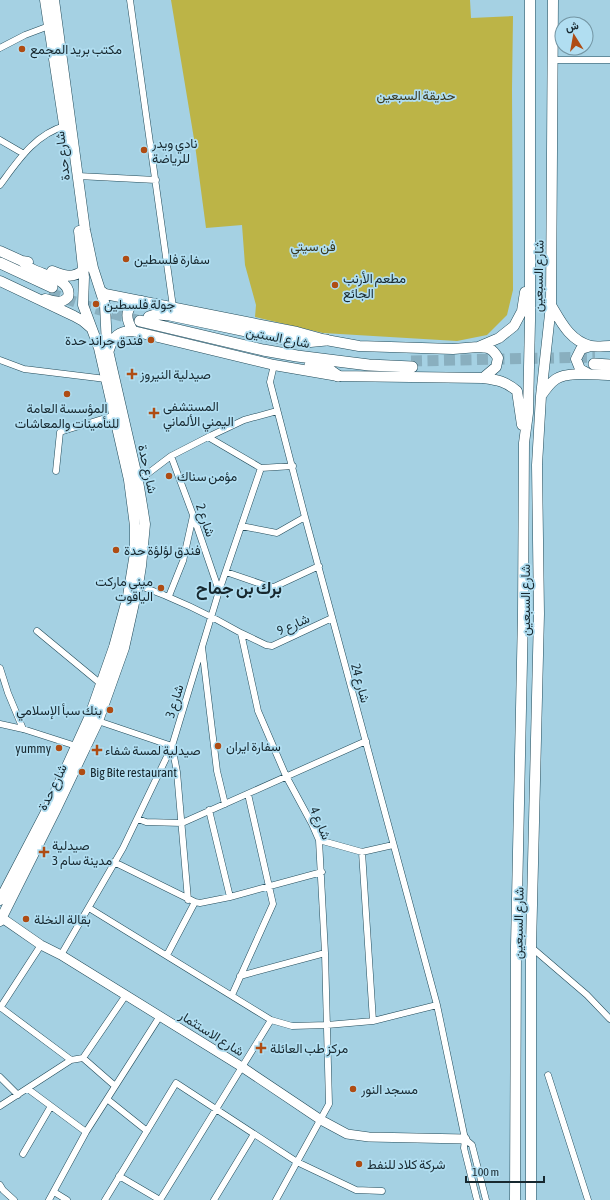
<svg xmlns="http://www.w3.org/2000/svg" width="610" height="1200" viewBox="0 0 610 1200" font-family="'Asap Condensed',Vazirmatn,sans-serif">
<rect width="100%" height="100%" fill="#a5d1e3"/>
<path fill="#bcb447" d="M171,0h299l1,18 42,-2 -1,73 1,201 -6,25 -20,20 -30,6 -134,-8 -68,-16 1,-12 -11,-40 -3,-40 -36,3 -11,-83z"/>
<g fill="none" stroke-linecap="round" stroke-linejoin="round">
<path stroke="#89afbf" stroke-width="11" stroke-dasharray="11 5.5" stroke-linecap="butt" d="M49,293l44,15 47,13
M411,361l184,-4"/>
<g stroke="#224b5a" stroke-width="7">
<path id="street" d="M130,0l43,307
M0,48l25,-13 24,-9
M553,60h57
M0,140l24,14
M78,176l78,4
M0,185c17,-23 35,-51 65,-59
M0,360l24,9 82,10
M274,365l-4,17 35,135 132,488 28,134 -1,9 13,52
M208,437l53,31
M171,456l22,59 26,76
M261,468l32,-2
M56,471l4,-39 55,-17
M138,481l33,-25 37,-19 36,-17 33,-9
M241,526l36,7 28,-16
M226,572l41,14 7,1 45,-21
M138,585c36,13 70,29 103,48l17,78 28,65 26,48 7,16 6,113 4,151 -53,96
M169,596l14,-35 10,-45
M37,631l64,53
M241,633l25,12 6,1 60,-28
M202,647l15,124 8,33
M0,668l8,25 15,36
M98,721l74,25 5,26 11,128
M0,724l23,5 53,17
M209,810l21,87
M138,819l8,3 36,1 184,-82
M319,840l43,12 31,-7
M362,852l11,169
M114,862l81,40 5,1 30,-6 92,-25
M89,908l182,112 21,6 35,-1 46,-4 64,-16
M531,947l56,48 23,24
M61,955l62,-107 49,-102 47,-155 42,-123
M167,955l28,-53
M240,976l85,-23
M232,995l41,-91 -25,-110
M0,1007l71,53
M0,1008l41,-63
M83,1058l32,28
M548,1075l40,125
M0,1077l18,18
M28,1089l58,43
M107,1099l40,32
M0,1106l71,-46 12,-2 43,-63
M465,1139l7,6 14,55
M23,1154l28,-48
M119,1176l41,24
M0,1185l3,5 11,10
M54,1192l13,8
M49,1200l37,-68 74,-116
M105,1200l71,-117 121,79 59,28 26,1
M160,1200l111,-180
M214,1200l40,-66"/>
</g>
<g stroke="#224b5a" stroke-width="10">
<path id="secondary" d="M2,918l39,27 20,10 181,112 79,53 26,14 22,3 96,2"/>
</g>
<g stroke="#224b5a" stroke-width="11">
<path id="primary" d="M45,0l22,144
M0,251l22,10 6,1
M22,261c3,3 6,6 10,8 11,6 41,11 36,28 -7,8 -14,4 -23,2
M52,271c14,5 19,8 32,-1
M0,281l74,35 9,5 7,6
M101,291l4,3 192,38 29,8 33,6 94,3 25,-2 21,-9 15,-12 8,-15 3,-19
M551,305c10,17 19,36 40,41 6,1 13,0 19,0
M133,331c-9,-14 -8,-26 9,-30
M478,347c11,0 15,2 20,11l-2,9 -13,11
M109,350c4,-14 10,-19 24,-19l141,34 64,11 145,2c15,2 22,3 34,13l5,34
M589,374l-9,-5 -4,-10 5,-10 10,-3
M541,396c4,-6 9,-13 15,-17 12,-8 40,-4 54,-4
M0,900l48,-92 41,-90 25,-71 14,-51 7,-43v-27l-6,-46 -30,-132 -16,-43 1,-28 -5,-46
M0,921l56,-112 42,-88 26,-73 14,-63 3,-19 4,-42 -3,-19 -4,-24 -31,-135 -2,-41 -12,-37 -8,-38 -31,-230
M515,1200l1,-254 7,-332 1,-171 4,-30 2,-92v-321
M531,1200v-253l8,-333 -2,-149 4,-69 10,-91 2,-305"/>
</g>
<g stroke="#224b5a" stroke-width="12">
<path id="highway" d="M0,263l52,24
M149,317l9,-3 12,1 114,24 21,3 21,-2
M140,321l123,29 34,6 72,9 43,2
M594,364l16,1
M310,365l18,4 10,7"/>
</g>
<use href="#street" stroke="#fff" stroke-width="6"/>
<use href="#secondary" stroke="#fff" stroke-width="9"/>
<use href="#primary" stroke="#fff" stroke-width="10"/>
<use href="#highway" stroke="#fff" stroke-width="11"/>
</g>
<g fill="#af4c13" stroke="#b1def1" stroke-width="1.5">
<circle cx="22" cy="49" r="4"/>
<circle cx="144" cy="150" r="4"/>
<circle cx="126" cy="259" r="4"/>
<circle cx="335" cy="285" r="4"/>
<circle cx="96" cy="304" r="4"/>
<circle cx="151" cy="340" r="4"/>
<path d="M130 368h4v4h4v4h-4v4h-4v-4h-4v-4h4z"/>
<circle cx="67" cy="394" r="4"/>
<path d="M152 407h4v4h4v4h-4v4h-4v-4h-4v-4h4z"/>
<circle cx="169" cy="476" r="4"/>
<circle cx="116" cy="550" r="4"/>
<circle cx="161" cy="588" r="4"/>
<circle cx="110" cy="710" r="4"/>
<circle cx="218" cy="746" r="4"/>
<circle cx="59" cy="748" r="4"/>
<path d="M95 744h4v4h4v4h-4v4h-4v-4h-4v-4h4z"/>
<circle cx="82" cy="772" r="4"/>
<path d="M42 846h4v4h4v4h-4v4h-4v-4h-4v-4h4z"/>
<circle cx="26" cy="919" r="4"/>
<path d="M259 1042h4v4h4v4h-4v4h-4v-4h-4v-4h4z"/>
<circle cx="353" cy="1089" r="4"/>
<circle cx="359" cy="1164" r="4"/>
</g>
<g text-anchor="middle" stroke-width="3.5" stroke-linejoin="round" paint-order="stroke">
<g font-size="13" fill="#17282f" stroke="#b1def1" text-anchor="start">
<text x="30" y="54">مكتب بريد المجمع</text>
<text x="152" y="148">نادي ويدر<tspan x="152" dy="15">للرياضة</tspan></text>
<text x="134" y="264">سفارة فلسطين</text>
<text x="343" y="283">مطعم الأرنب<tspan x="343" dy="15">الجائع</tspan></text>
<text x="104" y="309">جولة فلسطين</text>
<text x="143" y="345" text-anchor="end">فندق جراند حدة</text>
<text x="140" y="379">صيدلية النيروز</text>
<text x="163" y="411">المستشفى<tspan x="163" dy="15">اليمني الألماني</tspan></text>
<text x="67" y="413" text-anchor="middle">المؤسسة العامة<tspan x="67" dy="15">للتأمينات والمعاشات</tspan></text>
<text x="177" y="481">مؤمن سناك</text>
<text x="124" y="555">فندق لؤلؤة حدة</text>
<text x="153" y="586" text-anchor="end">ميني ماركت<tspan x="153" dy="15">الياقوت</tspan></text>
<text x="102" y="715" text-anchor="end">بنك سبأ الإسلامي</text>
<text x="226" y="751">سفارة ايران</text>
<text x="51" y="753" text-anchor="end">yummy</text>
<text x="105" y="755">صيدلية لمسة شفاء</text>
<text x="90" y="777">Big Bite restaurant</text>
<text x="52" y="850">صيدلية<tspan x="52" dy="15">مدينة سام 3</tspan></text>
<text x="34" y="924">بقالة النخلة</text>
<text x="270" y="1053">مركز طب العائلة</text>
<text x="361" y="1094">مسجد النور</text>
<text x="367" y="1169">شركة كلاد للنفط</text>
</g>
<g font-size="13" fill="#39381f" stroke="#b1def1">
<text x="416" y="100">حديقة السبعين</text>
<text x="313" y="251">فن سيتي</text>
</g>
<g font-size="13" fill="#17282f" stroke="#b1def1">
<text transform="translate(62 156) rotate(-97)" y="5">شارع حدة</text>
<text transform="translate(538 276) rotate(-89)" y="5">شارع السبعين</text>
<text transform="translate(278 337) rotate(11)" y="5">شارع الستين</text>
<text transform="translate(148 469) rotate(78)" y="5">شارع حدة</text>
<text transform="translate(206 520) rotate(71)" y="5">شارع 2</text>
<text transform="translate(525 600) rotate(-90)" y="5">شارع السبعين</text>
<text transform="translate(293 624) rotate(-24)" y="5">شارع 9</text>
<text transform="translate(361 683) rotate(75)" y="5">شارع 24</text>
<text transform="translate(174 701) rotate(-73)" y="5">شارع 3</text>
<text transform="translate(52 787) rotate(-64)" y="5">شارع حدة</text>
<text transform="translate(321 823) rotate(67)" y="5">شارع 4</text>
<text transform="translate(518 923) rotate(-89)" y="5">شارع السبعين</text>
<text transform="translate(212 1033) rotate(32)" y="5">شارع الاستثمار</text>
</g>
<g font-size="17" font-weight="bold" fill="#17282f" stroke="#b1def1">
<text x="239" y="594">برك بن جماح</text>
</g>
</g>
<g transform="translate(574 36) rotate(349)"><circle r="19" fill="#b1def1" stroke="#7395a3"/>
<path d="M0-3L7 15L0 10L-7 15Z" fill="#af4c13"/>
<text y="-6" font-size="11" font-weight="bold" text-anchor="middle" fill="#17282f">ش</text>
</g>
<path d="M466 1176v6h78v-6" fill="none" stroke="#17282f" stroke-width="2"/>
<text x="472" y="1176" font-size="12" fill="#17282f" stroke="#b1def1" stroke-width="3" paint-order="stroke">100 m</text>
</svg>
